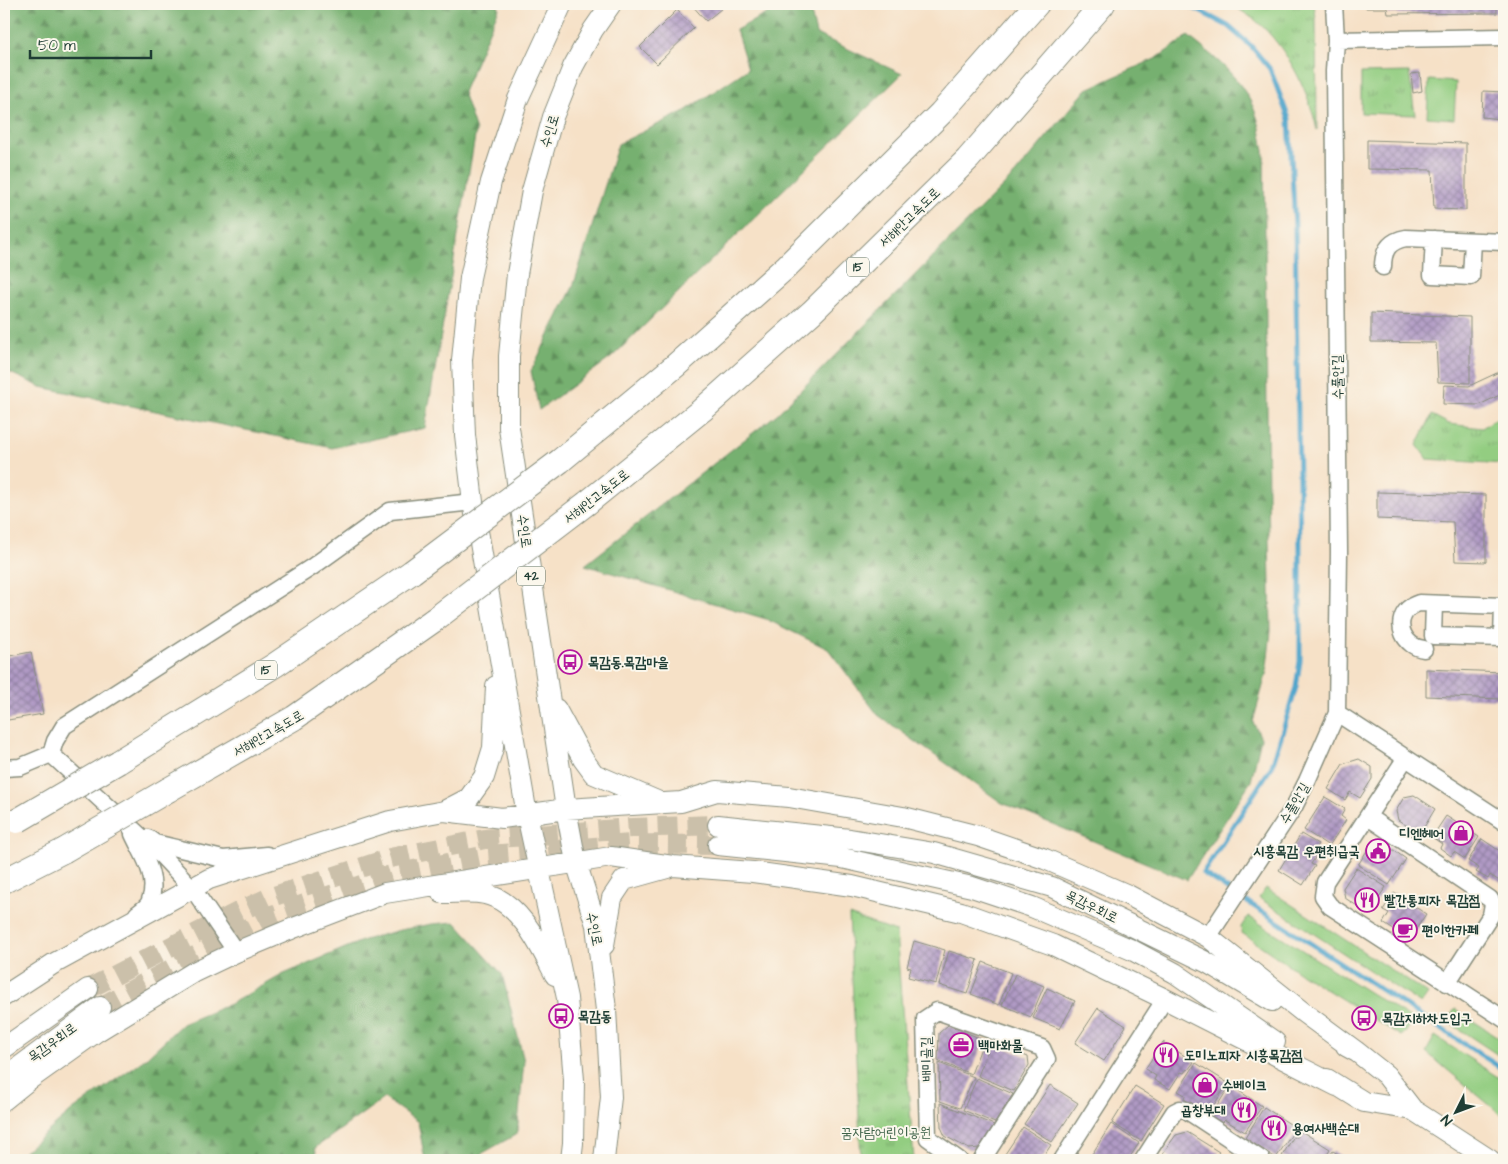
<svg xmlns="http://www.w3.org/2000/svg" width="1508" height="1164" viewBox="0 0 1508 1164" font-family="'Architects Daughter','Poor Story',sans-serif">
<defs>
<pattern id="forest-firs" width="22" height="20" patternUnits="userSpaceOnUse" patternTransform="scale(1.25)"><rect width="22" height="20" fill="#76b06f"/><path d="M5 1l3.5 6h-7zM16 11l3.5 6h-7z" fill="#60905c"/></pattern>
<pattern id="park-tufts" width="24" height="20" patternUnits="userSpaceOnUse" patternTransform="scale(1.25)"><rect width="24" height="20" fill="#93cd81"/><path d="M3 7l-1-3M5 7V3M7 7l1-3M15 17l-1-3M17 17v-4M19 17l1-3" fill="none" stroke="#77a86a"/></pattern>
<pattern id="building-cross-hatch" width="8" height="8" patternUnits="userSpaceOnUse" patternTransform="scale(1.25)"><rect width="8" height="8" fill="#b09ac5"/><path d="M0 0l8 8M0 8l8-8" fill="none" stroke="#8f7fa1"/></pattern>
</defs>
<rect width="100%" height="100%" fill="#fbf7ec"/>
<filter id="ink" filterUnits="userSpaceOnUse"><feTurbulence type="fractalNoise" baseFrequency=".02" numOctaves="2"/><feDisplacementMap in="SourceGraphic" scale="10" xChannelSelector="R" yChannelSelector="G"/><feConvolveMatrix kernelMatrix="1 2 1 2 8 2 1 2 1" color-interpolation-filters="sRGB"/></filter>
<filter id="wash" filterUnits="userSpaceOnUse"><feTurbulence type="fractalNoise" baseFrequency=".0096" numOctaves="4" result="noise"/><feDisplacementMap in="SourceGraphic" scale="20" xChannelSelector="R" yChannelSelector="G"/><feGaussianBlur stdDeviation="1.12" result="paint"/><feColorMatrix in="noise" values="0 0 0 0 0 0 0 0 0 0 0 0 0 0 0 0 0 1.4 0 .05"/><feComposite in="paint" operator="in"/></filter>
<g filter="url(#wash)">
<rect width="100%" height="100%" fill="#f6e1c7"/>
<path fill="#93cd81" stroke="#59855a" d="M1429,80l27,2 -2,37 -27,-2z
M1266,888l162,106 -7,10 -162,-106z
M1248,916l165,104 -7,12 -5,4 -101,-63 -58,-40 -1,-6z
M1455,1009l49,32v18l-57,-38z
M1435,1036l69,45v36l-78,-65z"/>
<path fill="url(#forest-firs)" stroke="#4a7652" d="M4,4h494l1,4 -36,84 13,39 -51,297 -93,20 -291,-61 -37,-17z
M785,4h24l7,30 86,40 -290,283 -73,53 -8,-39 42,-84 45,-143 67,-33 63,-42 -12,-39z
M1188,36c30,24 58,45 70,84 3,10 4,21 6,31l4,343 3,137 -5,44 -13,47 8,16 -10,43 -64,99 -185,-77 -124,-88 -50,-66 -62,-30 -181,-54 192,-151 239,-241 71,-84 70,-31z
M455,922l47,52 22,87 -7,73 -36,20 3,6h-59l-7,-38 -34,-24 -69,50 3,12h-304l59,-50 72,-51 37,-35 48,-20 54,-30 80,-34 36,-10 32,-6z"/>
<path fill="url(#park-tufts)" stroke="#59855a" d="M1231,4h83l2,14 1,112c-8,-38 -27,-76 -54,-103 -9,-9 -22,-16 -32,-23z
M1409,72l6,43 -54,-2v-40z
M1504,413v51l-77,-5 -10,-14 15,-30 17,9 33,4z
M849,915l47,17 18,228h-53z"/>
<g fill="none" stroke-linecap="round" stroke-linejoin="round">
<path stroke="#4fa4cb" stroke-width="5" d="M1186,4l42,22 23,20 19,23 19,50 6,107 5,320v115l-4,26 -24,79 -69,107 301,197"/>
</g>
<g id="blocks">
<path fill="url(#building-cross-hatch)" d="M691,4h36l-21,17z
M1365,4h132v9l-109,1 -1,-6h-21z
M677,10l17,18 -37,36 -17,-17z
M1420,73l2,18 -9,2 -2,-19z
M1483,91l21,1v37h-4v-10l-18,-2z
M1367,140l99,3v67l-32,-1 -2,-39 -65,-1z
M1371,313l99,4v66l-32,-1 -2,-39 -65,-1z
M1499,372l5,12v9l-25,12 -36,-1 1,-19 25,1z
M1377,492l109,3v67l-31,-1 -2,-39 -76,-3z
M31,652l12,62 -35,6 -4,-21v-42z
M1426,669l78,3v58h-1l-2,-31 -75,-3z
M1359,759l13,8v12l-12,19 -10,-6 -5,8 -17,-11 15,-25z
M1414,795l21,14 -15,25 -22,-14 -2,-9 8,-14z
M1325,797l20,12 -4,7 5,4 -17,26 -25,-16z
M1446,816l33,21 -14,22 -11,-7 -3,4 -11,-8 2,-4 -10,-7z
M1301,834l17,10 -3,5 4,3 -8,12 4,2 -12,19 -24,-15z
M1482,839l22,15v24l-3,4 -11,-7 -2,4 -12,-7 3,-4 -11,-7z
M1382,842l24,17 -17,26 -31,-20 13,-21z
M1356,868l30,19 -18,26 -23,-15 -2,-10z
M1394,893l32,21 -17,26 -26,-17 6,-10 -6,-3z
M914,941l31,9 -9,34 -28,-7 3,-9 -4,-1z
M949,951l29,9 -11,34 -28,-9z
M983,962l28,11 -12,32 -28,-11z
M1015,974l29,12 -13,31 -29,-12z
M1047,988l28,13 -15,28 -27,-11z
M1098,1008l28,18 -22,35 -29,-18z
M948,1025l36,15 -13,34 -33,-13 1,-28z
M991,1042l37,15 1,8 -15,26 -36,-15z
M1163,1042l31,20 -6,8 -1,-1 -3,4 -3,-1 -11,17 -16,-9 2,-4 -11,-7z
M939,1063l35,14 -14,31 -20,-7z
M1196,1063l32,20 -20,31 -24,-15 1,-4 -7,-4z
M977,1078l36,16 -18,29 -32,-13z
M1050,1085l28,18 -26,39 -28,-18z
M1230,1085l32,21 -17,26 -20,-12 -3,3 -11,-7z
M1135,1086l29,18 -23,37 -29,-18z
M940,1103l54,22 -15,23 -10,1 -24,-13 -4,-9z
M1264,1107l32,21 -20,30 -31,-20z
M1111,1124l28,19 -11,17h-37l-2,-1z
M1023,1127l28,18 -10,15h-40z
M1301,1131l29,18 -7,11h-37l1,-1 -5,-3 12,-20 3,1z
M1187,1132l32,20 -6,8h-39l-11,-7 13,-18z
M1333,1151l15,9h-21z"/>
</g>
</g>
<g filter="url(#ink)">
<use href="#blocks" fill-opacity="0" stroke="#8a8f7e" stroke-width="1"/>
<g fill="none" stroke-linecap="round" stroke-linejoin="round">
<path stroke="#cbc0aa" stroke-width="20" stroke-dasharray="20 10" stroke-linecap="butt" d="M88,989l152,-78 28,-13 122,-40 95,-19 146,-11 87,-3
M100,1007l172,-92 122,-41 94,-19 144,-11 86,1"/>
<g stroke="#8a8f7e" stroke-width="19">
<path id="minor" d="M1336,40l168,-3
M1434,239l-2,36 39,2 2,-36
M1383,267c0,-17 6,-26 23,-29l98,4
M1434,604l-1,32 69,2 1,-33
M1424,649c-19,-2 -31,-25 -16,-40 3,-3 8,-5 11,-6l85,3
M1337,713l167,109
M51,754l4,-13 9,-15 248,-159 78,-56 83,-9
M1405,759l-80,123 -2,14 7,10 174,113
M4,768l16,-1 31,-13 111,102 31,33 43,63
M1368,817l122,82 3,5 -2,11 -44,68
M133,834c9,20 26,43 17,66 -1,5 -9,11 -13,14
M148,838l7,5 68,16 44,-4
M1208,937l86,-130 13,-26 30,-68 2,-161 -5,-481 2,-31 -2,-36
M959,1160l-31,-22 -3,-119 12,-8 105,37 5,11 -65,101
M1062,1160l103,-161
M1143,1160l31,-48 6,-3 6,1 76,50"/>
</g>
<g stroke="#8a8f7e" stroke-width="22">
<path id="major" d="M562,4l-44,95 -27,83 -21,96 -8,82 3,75 8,67 54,313 40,183 7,82 -1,63 -2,17
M556,709l27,50 11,15 63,27
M444,811l25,-13 15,-21 9,-29 3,-62
M718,825l132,14 84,14 118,34 154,75 66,39
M718,845l124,13 130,29 60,20 100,43 43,23 100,69
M442,893c13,0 32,-2 43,1 35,8 55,52 70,81
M604,945l8,-47 12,-18 43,-12
M4,996l49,-32 156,-85 181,-58 54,-10 58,7 64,-9 115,-7 36,-11 72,6 114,20 75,19 67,23 83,36 80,42 96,76 53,39
M1346,1046l11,6 29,23 27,35 77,50
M4,1048l84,-59
M4,1078l96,-71
M1327,1079l37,23 49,8
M4,1100l26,-21 66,-47 98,-60 42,-20 55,-23 94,-36 226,-36 62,9 80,6 99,14 109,26 92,33 112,54 172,87
M604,1160l7,-63 -5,-87 -10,-85 -20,-63 -10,-53 -57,-381v-72l8,-82 15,-83 21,-74 20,-50 20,-37 18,-26"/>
</g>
<g stroke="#8a8f7e" stroke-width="26">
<path id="highway" d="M560,461l115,-95 111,-99 155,-154 96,-109
M587,503l115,-93 110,-98 156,-153 135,-155
M118,762l157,-97 137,-93
M168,790l126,-72 140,-98
M4,881l59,-30"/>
</g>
<use href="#minor" stroke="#fff" stroke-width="16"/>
<use href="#major" stroke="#fff" stroke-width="20"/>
<use href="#highway" stroke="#fff" stroke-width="24"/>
<g stroke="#8a8f7e" stroke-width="26" stroke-linecap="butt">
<path id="highway-bridge" d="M412,572l148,-111
M434,620l153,-117
M17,821l101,-59
M63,851l105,-61"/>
</g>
<use href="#highway-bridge" stroke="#fff" stroke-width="24"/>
</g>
</g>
<defs>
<g id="bus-ring" transform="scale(1.25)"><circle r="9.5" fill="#fbf7ec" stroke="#b5179e" stroke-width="1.5"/><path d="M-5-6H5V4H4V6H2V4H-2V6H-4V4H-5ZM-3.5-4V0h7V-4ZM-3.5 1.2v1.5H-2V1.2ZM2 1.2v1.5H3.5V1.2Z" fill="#b5179e"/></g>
<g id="shop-ring" transform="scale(1.25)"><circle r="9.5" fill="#fbf7ec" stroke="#b5179e" stroke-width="1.5"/><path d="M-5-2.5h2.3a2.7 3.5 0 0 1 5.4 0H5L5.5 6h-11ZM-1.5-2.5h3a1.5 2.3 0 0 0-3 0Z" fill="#b5179e"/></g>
<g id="civic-ring" transform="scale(1.25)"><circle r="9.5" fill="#fbf7ec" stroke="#b5179e" stroke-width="1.5"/><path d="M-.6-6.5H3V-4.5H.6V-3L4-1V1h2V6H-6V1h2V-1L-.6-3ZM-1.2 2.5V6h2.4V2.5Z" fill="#b5179e"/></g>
<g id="restaurant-ring" transform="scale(1.25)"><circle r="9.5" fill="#fbf7ec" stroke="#b5179e" stroke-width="1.5"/><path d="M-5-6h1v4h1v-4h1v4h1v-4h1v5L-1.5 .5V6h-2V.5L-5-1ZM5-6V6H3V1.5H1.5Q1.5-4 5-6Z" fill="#b5179e"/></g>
<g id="cafe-ring" transform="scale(1.25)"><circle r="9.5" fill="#fbf7ec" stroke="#b5179e" stroke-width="1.5"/><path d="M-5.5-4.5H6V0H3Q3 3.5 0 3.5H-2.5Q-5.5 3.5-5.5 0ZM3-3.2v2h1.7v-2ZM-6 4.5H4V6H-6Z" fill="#b5179e"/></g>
<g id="office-ring" transform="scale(1.25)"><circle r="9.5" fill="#fbf7ec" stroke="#b5179e" stroke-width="1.5"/><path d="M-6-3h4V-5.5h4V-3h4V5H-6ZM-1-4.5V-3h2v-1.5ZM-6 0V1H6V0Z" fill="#b5179e"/></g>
</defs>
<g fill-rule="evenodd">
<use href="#bus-ring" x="570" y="662"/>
<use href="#shop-ring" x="1461" y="833"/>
<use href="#civic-ring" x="1378" y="851"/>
<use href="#restaurant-ring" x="1367" y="900"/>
<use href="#cafe-ring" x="1405" y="930"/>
<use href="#bus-ring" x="561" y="1016"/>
<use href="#bus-ring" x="1364" y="1018"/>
<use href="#office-ring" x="961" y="1045"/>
<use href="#restaurant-ring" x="1166" y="1055"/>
<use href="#shop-ring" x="1205" y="1085"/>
<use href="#restaurant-ring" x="1244" y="1110"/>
<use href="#restaurant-ring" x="1274" y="1128"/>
</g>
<g text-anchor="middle" stroke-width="4" stroke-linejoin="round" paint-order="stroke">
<g fill="#fbf7ec" stroke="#61756b" stroke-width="1">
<rect x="847" y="257.5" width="22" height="19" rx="4"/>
<rect x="517" y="566.5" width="28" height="19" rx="4"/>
<rect x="255" y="660.5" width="22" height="19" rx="4"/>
</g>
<g font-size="12" font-weight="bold" fill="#1f3d34">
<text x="858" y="271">15</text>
<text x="531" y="580">42</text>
<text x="266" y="674">15</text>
</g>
<g font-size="14" fill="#1f3d34" stroke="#fbf7ec">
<text transform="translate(549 131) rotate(-73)" y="5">수인로</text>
<text transform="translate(909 217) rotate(-44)" y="5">서해안고속도로</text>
<text transform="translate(1337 377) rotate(-91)" y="5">수풀안길</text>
<text transform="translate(596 496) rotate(-38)" y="5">서해안고속도로</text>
<text transform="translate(525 531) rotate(82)" y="5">수인로</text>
<text transform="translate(268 733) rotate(-30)" y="5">서해안고속도로</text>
<text transform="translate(1294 803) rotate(-60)" y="5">수풀안길</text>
<text transform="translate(1092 906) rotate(26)" y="5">목감우회로</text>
<text transform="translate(595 929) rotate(79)" y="5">수인로</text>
<text transform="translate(52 1042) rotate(-36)" y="5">목감우회로</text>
<text transform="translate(926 1059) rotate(-91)" y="5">배미골길</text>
</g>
<g font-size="14" font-weight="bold" fill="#1f3d34" stroke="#fbf7ec" text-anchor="start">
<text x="588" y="667">목감동.목감마을</text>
<text x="1444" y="838" text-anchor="end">디엔헤어</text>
<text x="1360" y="856" text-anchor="end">시흥목감 우편취급국</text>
<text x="1384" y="905">빨간통피자 목감점</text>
<text x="1422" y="935">편이한카페</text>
<text x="578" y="1021">목감동</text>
<text x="1382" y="1023">목감지하차도입구</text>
<text x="978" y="1050">백마화물</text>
<text x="1184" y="1060">도미노피자 시흥목감점</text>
<text x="1222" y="1090">수베이크</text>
<text x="1226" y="1115" text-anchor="end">곱창부대</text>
<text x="1292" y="1133">용여사백순대</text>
</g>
<g font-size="14" fill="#3c6147" stroke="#fbf7ec">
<text x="886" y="1137">꿈자람어린이공원</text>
</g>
</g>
<rect width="1508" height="1164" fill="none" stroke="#fbf7ec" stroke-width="20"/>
<g transform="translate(1456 1112) rotate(228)" stroke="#fbf7ec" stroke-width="4" paint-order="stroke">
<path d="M0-4L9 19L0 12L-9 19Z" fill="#1f3d34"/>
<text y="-8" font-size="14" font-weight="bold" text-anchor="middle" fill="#1f3d34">N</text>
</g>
<path d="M30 50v8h121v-8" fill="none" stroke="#1f3d34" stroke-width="2.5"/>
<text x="38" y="50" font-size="15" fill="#1f3d34" stroke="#fbf7ec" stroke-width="4" paint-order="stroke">50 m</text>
</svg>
